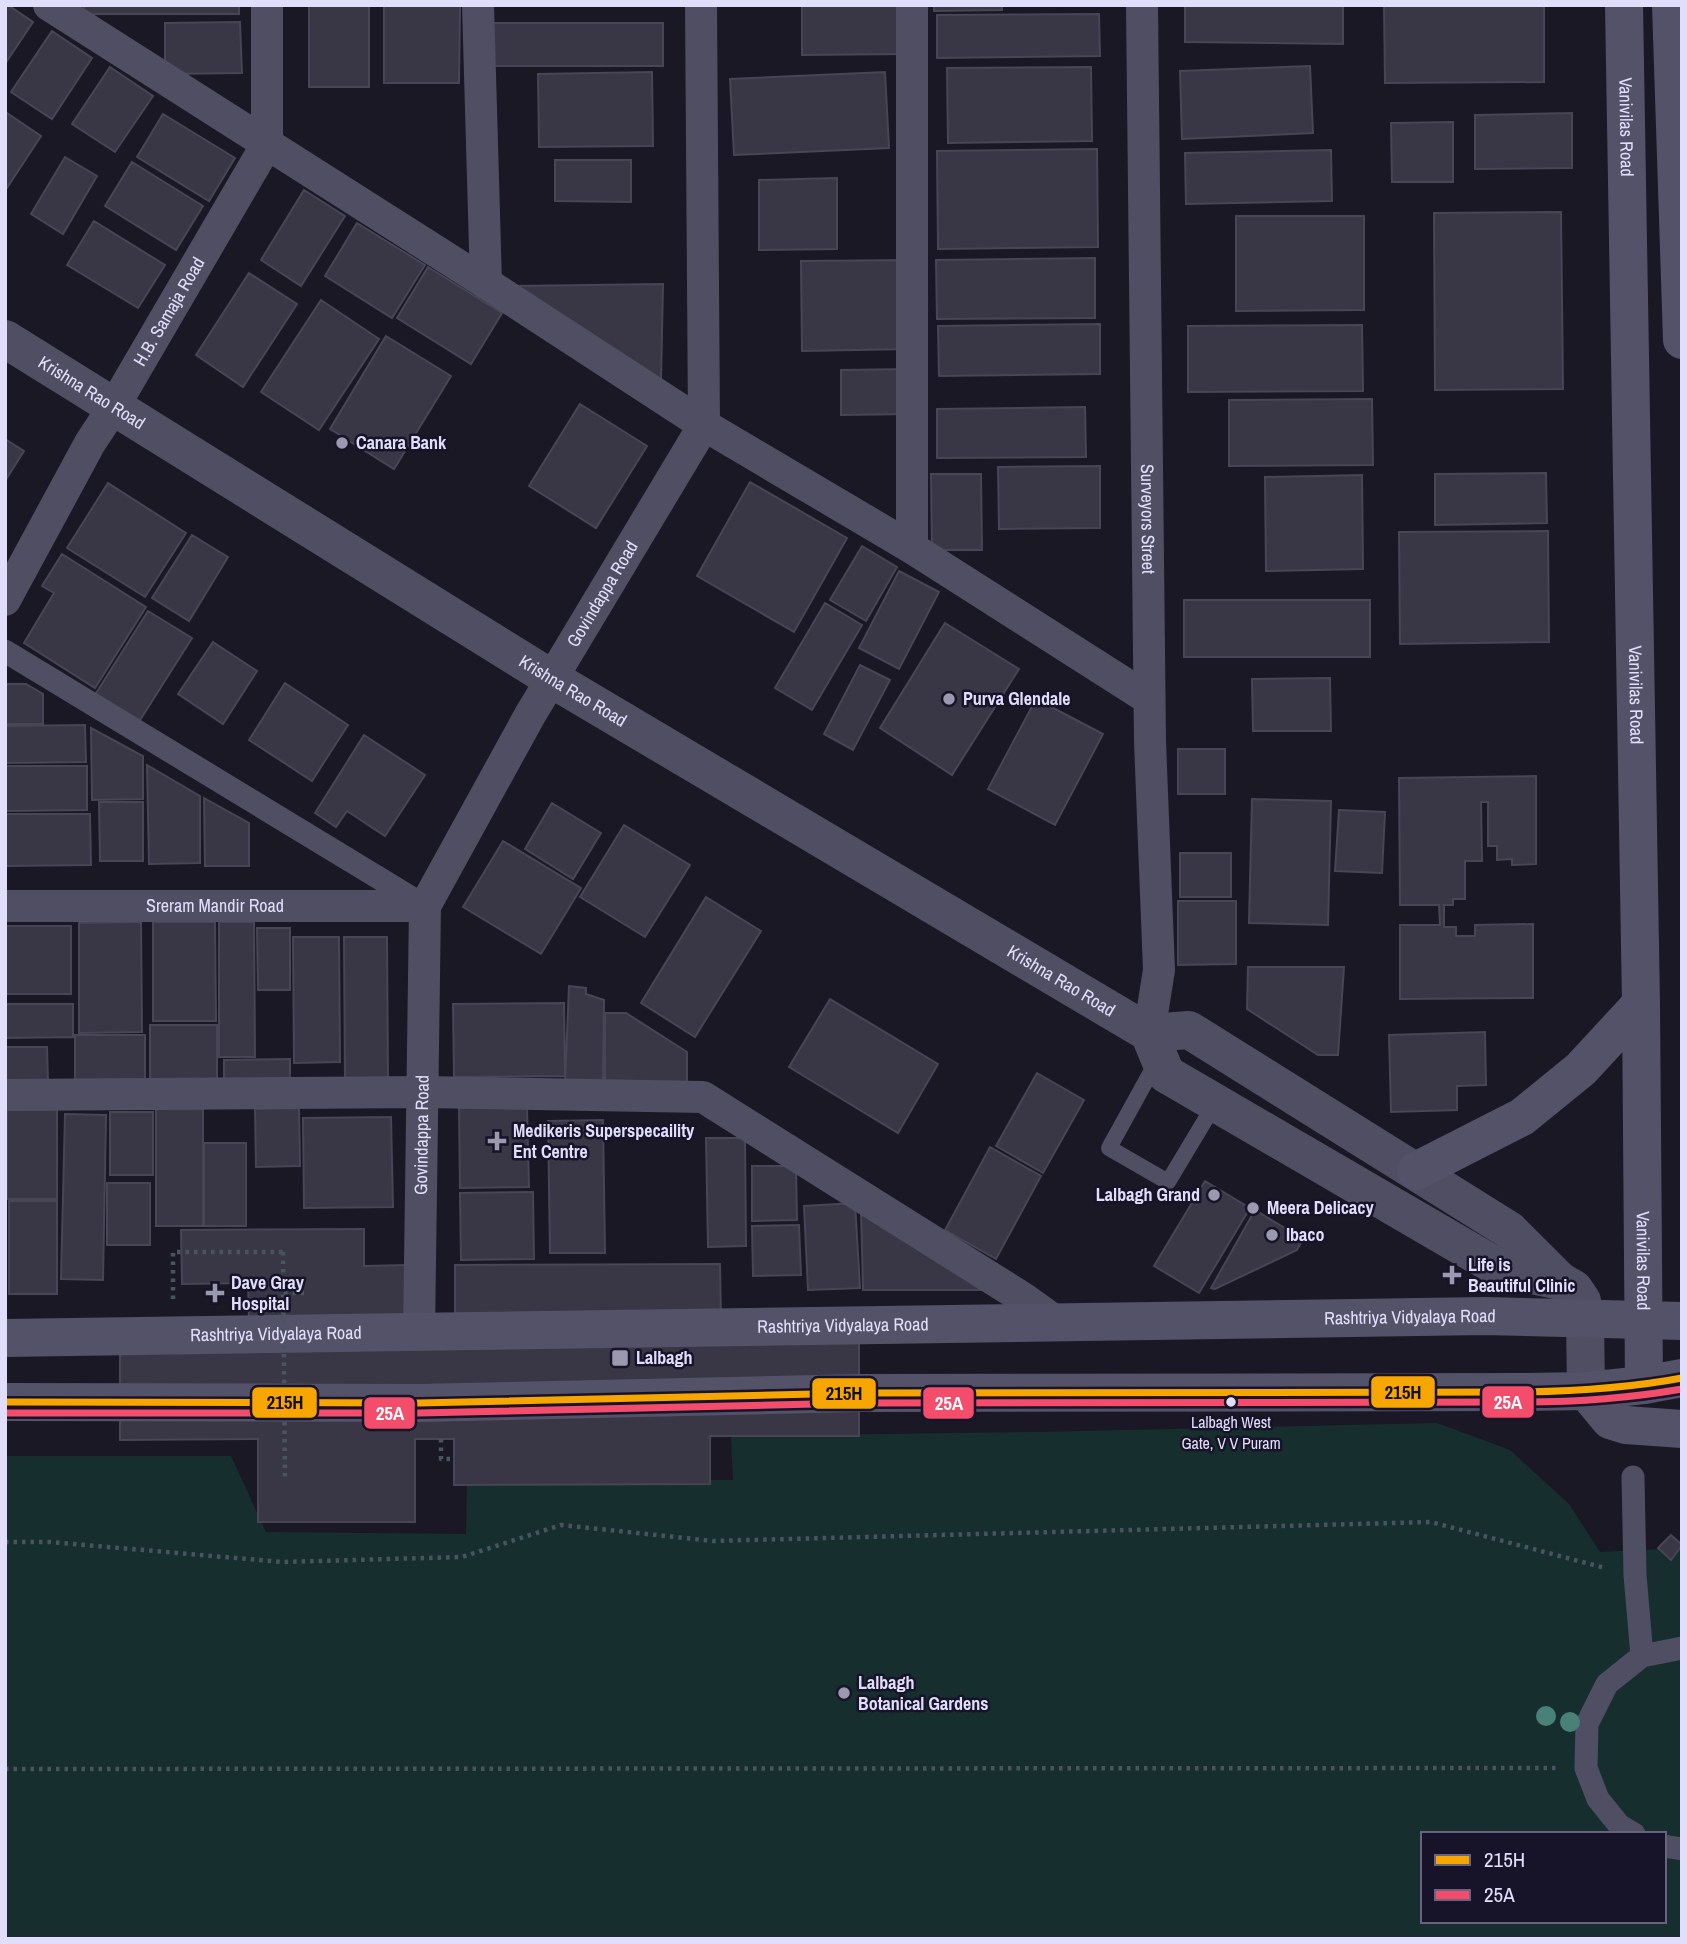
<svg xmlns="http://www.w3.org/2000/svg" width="1687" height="1944" viewBox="0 0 1687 1944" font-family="'Archivo Narrow',sans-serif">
<rect width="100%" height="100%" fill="#1a1824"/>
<path fill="#172e2f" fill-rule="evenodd" d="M1437,1423l73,27 59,54 31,48 82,-4v391h-1677v-483h226l35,76 200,2 1,-54h266l-2,-44 306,-4zM1423,1834h241v87h-241z"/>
<path fill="#393745" stroke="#474556" stroke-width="2" d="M5,5h3l25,17 -28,42z
M84,5h155v9h-155z
M309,5h60v82h-60z
M384,5h76l-1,78h-75z
M802,5h102v49l-102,1z
M934,5h68v5l-68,1z
M1185,5h158v39l-158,-2z
M1384,5h160v77l-159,1z
M1099,14l1,42 -163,2v-43z
M240,22l2,51 -77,1v-51z
M492,23h171v43h-171z
M52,31l40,27 -40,61 -41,-27z
M1310,66l3,67 -131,6 -2,-68z
M110,67l43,29 -38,56 -43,-28z
M1091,67l1,74 -144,2 -1,-75z
M652,72l1,74 -114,1 -1,-73z
M885,72l4,76 -155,7 -4,-76z
M7,113l34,23 -36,55v-76z
M1572,113v55l-97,1v-54z
M163,114l72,44 -26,43 -72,-44z
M1453,122v60h-61l-1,-59z
M1097,149l1,98 -160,2 -1,-98z
M1331,150l1,51 -146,3 -1,-51z
M65,157l32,19 -34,58 -32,-20z
M555,160h76v42l-76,-1z
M132,162l71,44 -27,44 -71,-44z
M837,178v71l-78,1v-70z
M304,190l41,26 -44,70 -40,-26z
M1561,212l2,177 -128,1 -1,-177z
M1236,216h128v94l-128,1z
M94,221l71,44 -27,43 -71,-43z
M357,223l68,42 -33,53 -67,-42z
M1095,258v60l-158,1 -1,-59z
M910,260l1,89 -109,2 -1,-90z
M428,267l74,46 -31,51 -74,-46z
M249,273l48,31 -54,83 -47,-32z
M663,284l-2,98 -145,-96z
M321,300l58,39 -60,91 -58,-38z
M1100,324v50l-161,2 -1,-50z
M1362,325l1,66 -175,1v-66z
M386,336l65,40 -57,93 -64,-40z
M911,369l1,45 -71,1v-45z
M1372,399l1,66 -144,1v-66z
M580,404l67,42 -51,82 -67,-42z
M1085,407l1,50 -149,1v-49z
M5,439l19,12 -19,30z
M1100,466v62l-101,1 -1,-62z
M1546,473l1,50 -112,2v-51z
M931,474h50l1,76h-50z
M1362,475l1,94 -97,2 -1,-94z
M750,482l97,56 -53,94 -97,-56z
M108,483l78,50 -41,64 -78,-49z
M1548,531l1,111 -149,2 -1,-112z
M192,535l36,22 -39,64 -37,-23z
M862,546l35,21 -31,54 -36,-21z
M62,554l84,53 -51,81 -71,-45 30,-50 -12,-7z
M899,571l40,21 -40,77 -40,-21z
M1184,600h186v57h-186z
M825,603l37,22 -50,85 -37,-22z
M148,611l44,27 -55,87 -44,-27z
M945,623l74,46 -67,106 -72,-47z
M213,642l44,29 -34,53 -45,-30z
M860,665l30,15 -37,70 -29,-16z
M1330,678l1,53h-78l-1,-52z
M285,683l63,42 -36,56 -63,-41z
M5,684h21l17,10v30h-38z
M1036,699l67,35 -48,91 -67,-36z
M85,725l1,37 -81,1v-37z
M91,728l52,28v43l-51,1z
M364,735l61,40 -40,61 -38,-25 -11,16 -21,-14z
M1178,749h47v45h-47z
M147,765l53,31v67l-51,1z
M5,766h82v44l-82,1z
M1536,776v88l-24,1v-6l-15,1v-14h-9v-44h-7l1,59h-17v38h-12v6h-9v22h12v9h19v-11l58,-1v74l-133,1v-74h40l-1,-20h-39l-1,-127z
M204,798l45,25v43h-44z
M1252,799l79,2 -3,124 -79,-2z
M99,802h44v59h-43z
M552,803l49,30 -28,46 -48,-30z
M1339,810l46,2 -3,61 -47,-2z
M5,814h85l1,51 -86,1z
M624,825l66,40 -45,72 -65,-40z
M503,841l78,47 -40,66 -78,-47z
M1180,853h51v44h-51z
M706,897l55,34 -66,106 -54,-34z
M1178,901h58v63l-58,1z
M141,922l1,110 -63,1v-110z
M153,922h62l1,99h-63z
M219,922h35l1,135h-36z
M5,926h66v68h-66z
M257,928h33v62h-32z
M293,937h46l1,125 -46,1z
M344,937h43l1,143 -43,1z
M1248,967h96l-6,88h-20l-71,-46z
M569,986l17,2v6l18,6 -1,83h-38z
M830,999l108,65 -40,69 -109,-66z
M564,1003l1,73 -111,1 -1,-73z
M5,1004h68v33l-68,1z
M605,1013h21l61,39v32l-82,-1z
M150,1025h67v57l-67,1z
M1485,1032l1,53 -29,1v24l-66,2 -2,-77z
M75,1035h70v47l-70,1z
M5,1047h42l1,35h-43z
M290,1059v23h-66v-22z
M1037,1073l47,27 -41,73 -47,-27z
M527,1107l2,80 -69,1 -1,-80z
M299,1108l1,58 -44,1 -1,-58z
M156,1109h47v117h-47z
M7,1110h50v89h-50z
M110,1112h43v63h-43z
M65,1114l41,1 -3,165 -42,-1z
M391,1117l2,90 -89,1 -1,-90z
M603,1120l2,133h-55l-2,-132z
M706,1138h39l1,108 -38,1z
M204,1143h42v83h-42z
M990,1147l51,29 -45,83 -51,-29z
M752,1166h44l1,54 -45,1z
M1205,1181l45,27 -51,85 -45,-27z
M107,1183h43v62h-43z
M533,1192l1,67 -73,1 -1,-67z
M9,1201h48v93h-48z
M855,1203l5,85 -52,2 -4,-84z
M861,1210l122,80h-120z
M1255,1210l48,29 -6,11 -82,39 -4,-1z
M799,1225l2,50 -48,1 -1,-50z
M364,1229v37l44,-1v56h47v-56l265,-1 1,54h138v118h-149v48l-256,1v-46h-39v83h-157v-83l-138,1v-118l129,-1 -1,-38 -66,1 -1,-54z
M1671,1535l11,10 -11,15 -13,-12z"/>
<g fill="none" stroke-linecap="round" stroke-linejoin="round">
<path stroke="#495460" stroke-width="4.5" stroke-dasharray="3.5 5" stroke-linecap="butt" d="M284,1293h20
M173,1299v-47h110
M441,1439v20h13
M5,1542h45l232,20 180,-5 99,-32 152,16 718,-19 174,46
M5,1769l1553,-1"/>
<path stroke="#4f4e63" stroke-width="16" d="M1157,1061l-48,87 59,34 48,-80"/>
<path stroke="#4f4e63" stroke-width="23" d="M5,651l420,255
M1633,1477l2,98 7,81
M1634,1834l-15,-9 -21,-26 -12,-31 1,-44 20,-40 35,-28 40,-8
M1664,1846l18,3"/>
<g stroke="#4f4e63" stroke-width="32">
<path d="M49,5l437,278 218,142 208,123 237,151"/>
<path d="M478,5l8,278"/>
<path id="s1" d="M1142,5l8,737 9,228 -10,63"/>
<path d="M912,548v-543"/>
<path id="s2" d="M5,600l85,-157 23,-35 154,-264v-139"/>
<path id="s3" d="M5,906h420"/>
<path d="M5,1095l417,-3 281,5 320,201 32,23"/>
<path id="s4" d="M419,1333l6,-427 105,-191 174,-290 -3,-420"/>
</g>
<g stroke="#4f4e63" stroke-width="38">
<path id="s5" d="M5,339l547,340 597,354 40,-3 320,200 51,51 14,8 8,12 3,17 1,73"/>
<path d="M1149,1033l17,41 333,194 61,13"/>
</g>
<g stroke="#535269" stroke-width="38">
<path id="s6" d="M1624,5l17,999 3,381"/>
<path d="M1671,5l11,335"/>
<path d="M1416,1171l106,-54 59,-48 60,-65"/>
<path id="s7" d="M5,1338l1480,-22 197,5"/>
<path d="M1586,1391l24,29 16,5 56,4"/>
<path d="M5,1402l414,1 439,-10 667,-1 61,-1 58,-6 38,-7"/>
</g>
<path stroke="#495460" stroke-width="4.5" stroke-dasharray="3.5 5" stroke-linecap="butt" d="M283,1252l2,228"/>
<g stroke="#171329" stroke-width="12">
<path id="bus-1" d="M5,1402l414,1 439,-10 667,-1c53,-1 104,-4 157,-14"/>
</g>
<g stroke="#171329" stroke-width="12">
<path id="bus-2" d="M5,1413h414l439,-10 667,-1c53,0 105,-4 157,-13"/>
</g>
<use href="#bus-1" stroke="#f7a600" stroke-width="7"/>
<use href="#bus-2" stroke="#f44d6c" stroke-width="7"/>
</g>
<g fill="#498077">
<circle cx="1546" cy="1716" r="10"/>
<circle cx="1570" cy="1722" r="10"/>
</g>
<g fill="#9b99b0" stroke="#171329" stroke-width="2.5">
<circle cx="342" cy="443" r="7"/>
<circle cx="949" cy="699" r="7"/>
<path d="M493.5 1130.5h7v7h7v7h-7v7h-7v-7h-7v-7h7z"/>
<circle cx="1214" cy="1195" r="7"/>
<circle cx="1253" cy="1208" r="7"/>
<circle cx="1272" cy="1235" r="7"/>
<path d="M1448.5 1264.5h7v7h7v7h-7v7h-7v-7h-7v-7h7z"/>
<path d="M211.5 1282.5h7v7h7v7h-7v7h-7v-7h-7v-7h7z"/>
<rect x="611" y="1349" width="18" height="18" rx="3.5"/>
<circle cx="844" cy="1693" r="7"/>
</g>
<circle fill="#e1defc" stroke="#171329" stroke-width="2.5" cx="1231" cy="1402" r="6"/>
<g text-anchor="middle" stroke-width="5" stroke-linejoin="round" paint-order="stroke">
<g font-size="16" fill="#e1defc" stroke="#171329">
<text x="1231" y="1428">Lalbagh West<tspan x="1231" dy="21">Gate, V V Puram</tspan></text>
</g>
<g font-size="18" fill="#e1defc" stroke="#171329">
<text dy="6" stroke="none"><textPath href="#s6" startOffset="122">Vanivilas Road</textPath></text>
<text dy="6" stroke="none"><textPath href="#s2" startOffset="332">H.B. Samaja Road</textPath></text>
<text dy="6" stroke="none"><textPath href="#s5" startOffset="102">Krishna Rao Road</textPath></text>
<text dy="6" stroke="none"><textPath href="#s1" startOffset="514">Surveyors Street</textPath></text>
<text dy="6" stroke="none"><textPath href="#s4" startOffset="786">Govindappa Road</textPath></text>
<text dy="6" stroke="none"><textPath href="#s5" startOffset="668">Krishna Rao Road</textPath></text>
<text dy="6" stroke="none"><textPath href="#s6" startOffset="690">Vanivilas Road</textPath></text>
<text dy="6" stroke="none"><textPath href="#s3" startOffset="210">Sreram Mandir Road</textPath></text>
<text dy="6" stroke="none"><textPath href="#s5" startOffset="1236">Krishna Rao Road</textPath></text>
<text dy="6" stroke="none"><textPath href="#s4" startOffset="198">Govindappa Road</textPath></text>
<text dy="6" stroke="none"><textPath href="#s6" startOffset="1256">Vanivilas Road</textPath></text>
<text dy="6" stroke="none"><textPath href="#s7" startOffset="1405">Rashtriya Vidyalaya Road</textPath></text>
<text dy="6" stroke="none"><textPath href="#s7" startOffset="838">Rashtriya Vidyalaya Road</textPath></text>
<text dy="6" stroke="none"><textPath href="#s7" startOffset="271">Rashtriya Vidyalaya Road</textPath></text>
</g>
<g font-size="18" font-weight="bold" fill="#e1defc" stroke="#171329" text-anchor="start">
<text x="356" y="449">Canara Bank</text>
<text x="963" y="705">Purva Glendale</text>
<text x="513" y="1137">Medikeris Superspecaility<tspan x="513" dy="21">Ent Centre</tspan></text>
<text x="1200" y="1201" text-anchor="end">Lalbagh Grand</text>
<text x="1267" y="1214">Meera Delicacy</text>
<text x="1286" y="1241">Ibaco</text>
<text x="1468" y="1271">Life is<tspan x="1468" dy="21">Beautiful Clinic</tspan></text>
<text x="231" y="1289">Dave Gray<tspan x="231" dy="21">Hospital</tspan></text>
<text x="636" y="1364">Lalbagh</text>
<text x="858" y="1689">Lalbagh<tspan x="858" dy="21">Botanical Gardens</tspan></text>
</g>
</g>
<g stroke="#171329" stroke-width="2.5">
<rect x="1370" y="1375" width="66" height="34" rx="7" fill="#f7a600"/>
<rect x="811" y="1377" width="66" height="33" rx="7" fill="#f7a600"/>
<rect x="1481" y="1385" width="54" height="34" rx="7" fill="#f44d6c"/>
<rect x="251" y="1386" width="67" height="33" rx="7" fill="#f7a600"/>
<rect x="922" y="1386" width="53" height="34" rx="7" fill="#f44d6c"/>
<rect x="363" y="1396" width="53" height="34" rx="7" fill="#f44d6c"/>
</g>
<g font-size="19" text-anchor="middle" font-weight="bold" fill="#fff">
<text x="1508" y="1409">25A</text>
<text x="949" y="1410">25A</text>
<text x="390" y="1420">25A</text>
</g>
<g font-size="19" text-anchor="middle" font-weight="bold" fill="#111">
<text x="1403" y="1399">215H</text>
<text x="844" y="1400">215H</text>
<text x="285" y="1409">215H</text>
</g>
<rect width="1687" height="1944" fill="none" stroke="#e1defc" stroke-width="14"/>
<rect x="1421" y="1832" width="245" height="91" fill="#171329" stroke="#68647d" stroke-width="2"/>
<rect x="1435" y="1855" width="35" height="10" fill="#f7a600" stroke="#68647d" stroke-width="2"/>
<text x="1484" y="1867" font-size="21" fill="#e1defc">215H</text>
<rect x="1435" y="1890" width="35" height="10" fill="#f44d6c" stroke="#68647d" stroke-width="2"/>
<text x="1484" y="1902" font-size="21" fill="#e1defc">25A</text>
</svg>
